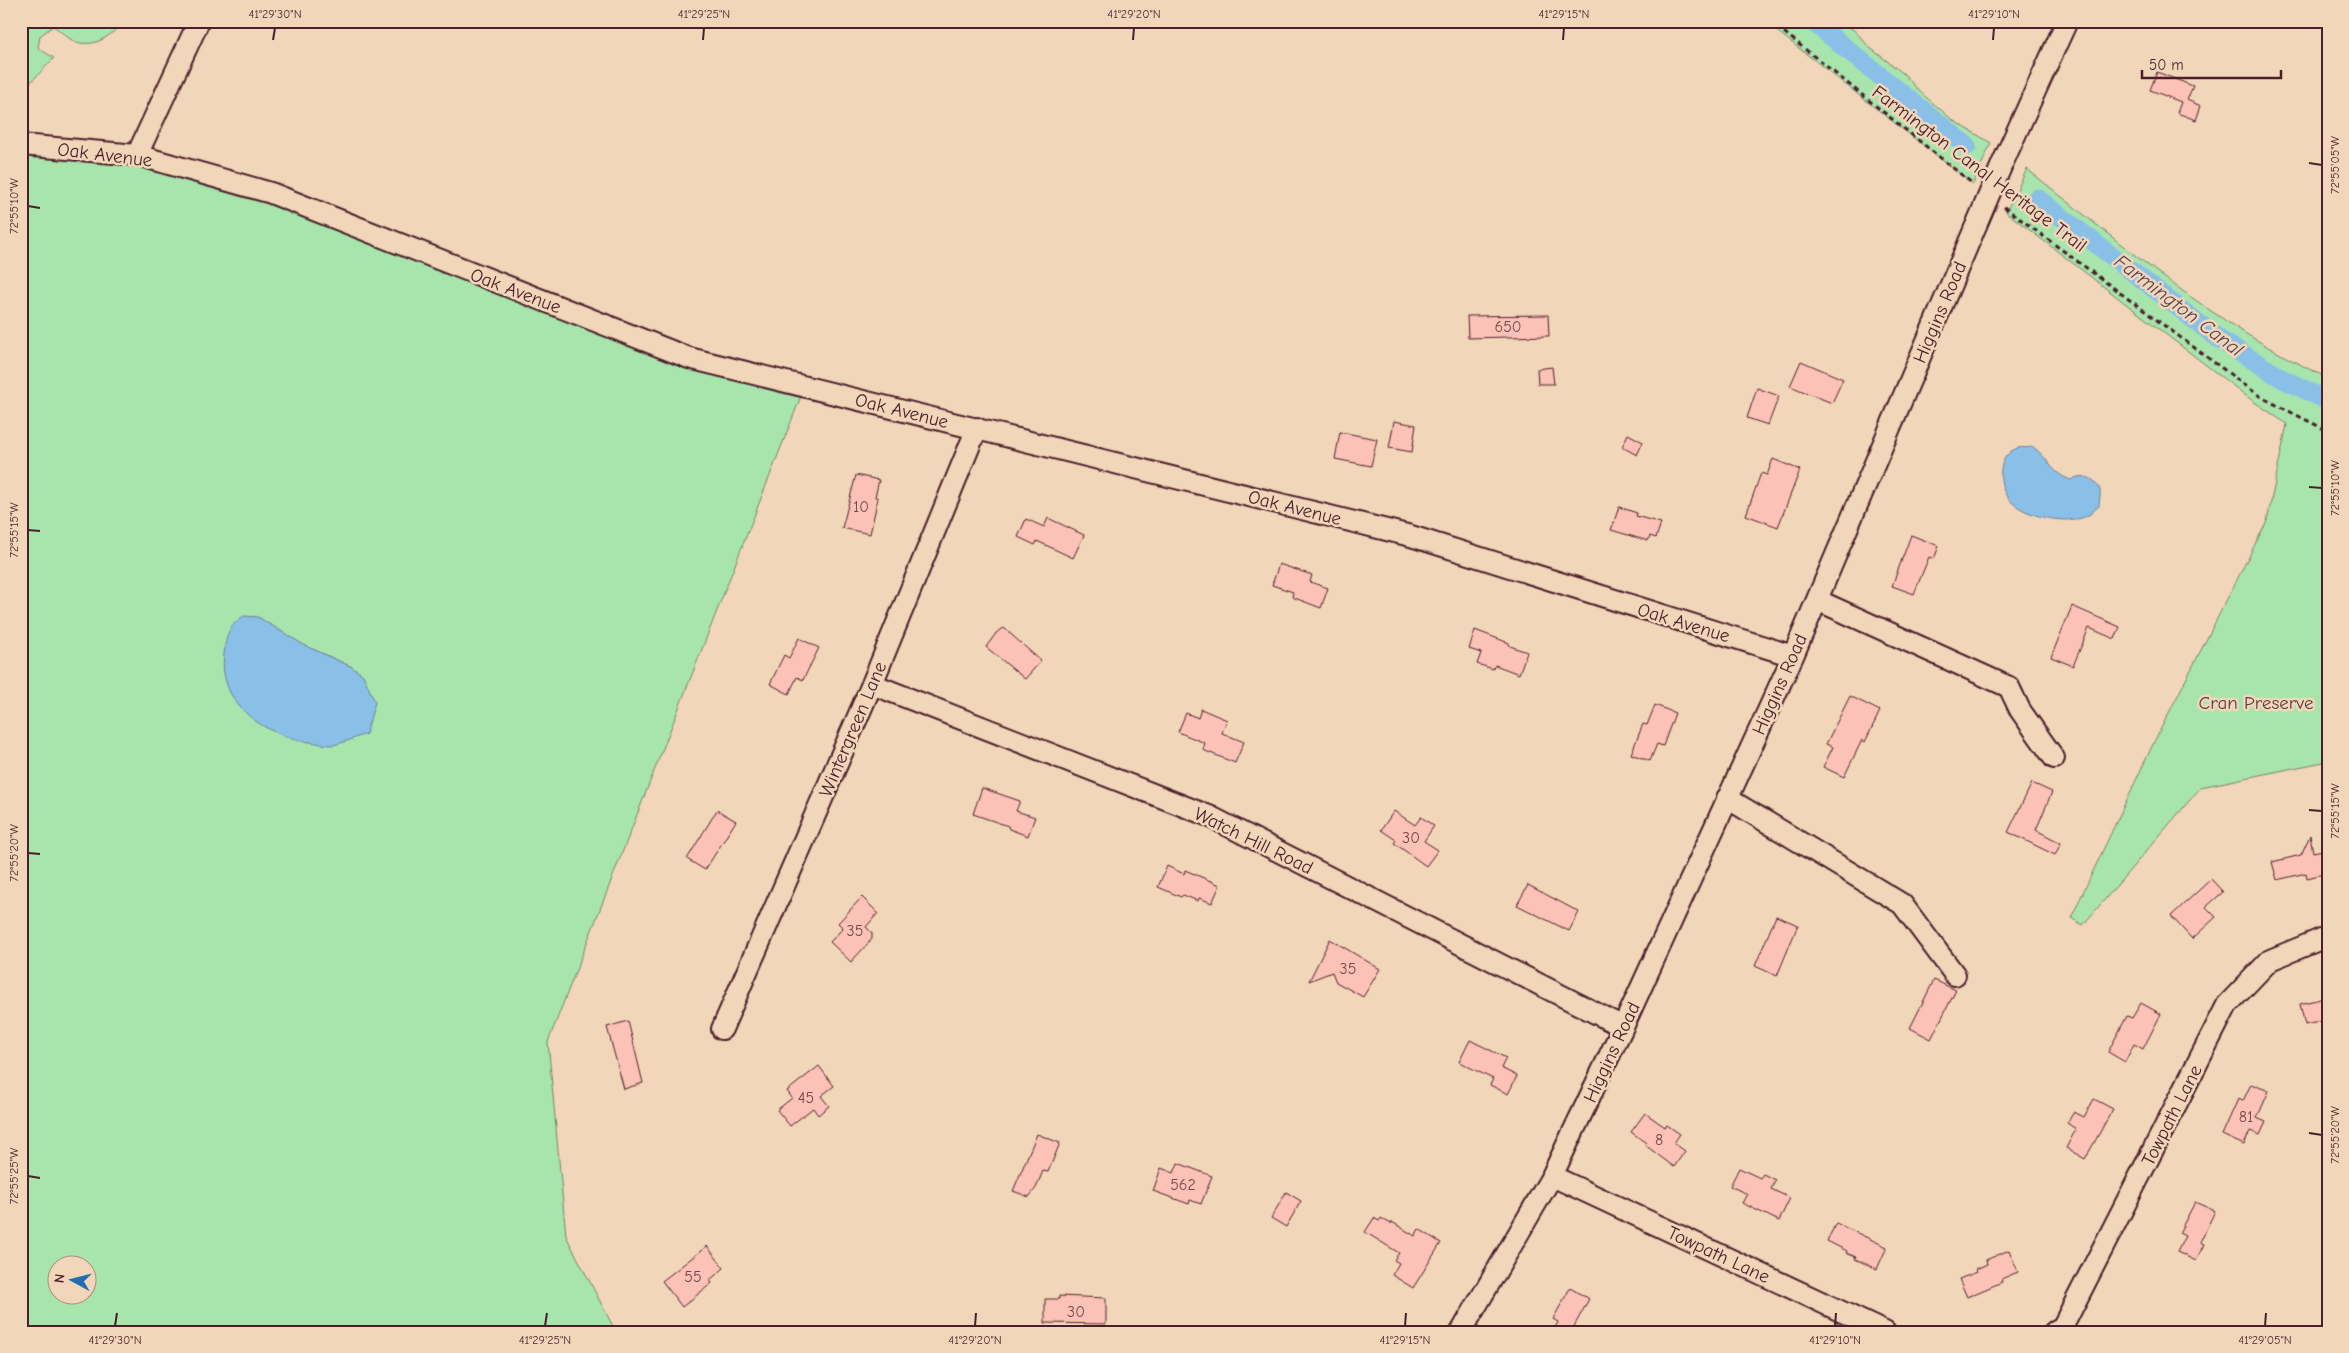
<svg xmlns="http://www.w3.org/2000/svg" width="2349" height="1353" viewBox="0 0 2349 1353" font-family="'Comic Neue',sans-serif">
<rect width="100%" height="100%" fill="#f2d6b9"/>
<filter id="ink" filterUnits="userSpaceOnUse"><feTurbulence type="fractalNoise" baseFrequency=".02" numOctaves="2"/><feDisplacementMap in="SourceGraphic" scale="10" xChannelSelector="R" yChannelSelector="G"/><feConvolveMatrix kernelMatrix="1 2 1 2 8 2 1 2 1" color-interpolation-filters="sRGB"/></filter>
<g filter="url(#ink)">
<path fill="#a7e5ac" stroke="#78826c" fill-rule="evenodd" d="M21,21h103c-12,14 -28,27 -48,21 -8,-3 -15,-11 -23,-16l-13,10 -2,12 16,10 -24,25 -9,5z
M1764,21h76l15,10 14,16 35,27 16,18 34,29 37,22 -18,41z
M21,145l116,10 134,38 418,165 116,28 -257,656 18,194 50,96h-595zM304,645l48,22 14,66zM58,1266h30v30h-30z
M2027,169c96,76 189,158 301,209v383l-127,26 -118,138 -12,-7 84,-178 112,-219 20,-97 -34,-23 -247,-189z"/>
<path fill="#8abfe7" stroke="#707f9c" d="M2033,447c17,12 16,25 38,33 9,-7 25,-3 29,10 1,4 -1,11 -1,16 -4,3 -8,8 -12,10 -21,10 -66,0 -79,-18 -11,-15 -11,-44 10,-50 4,-1 10,0 15,-1z
M244,616l14,1 46,28 48,22 11,8 12,27 -9,32c-10,3 -22,9 -33,11 -7,0 -16,-2 -23,-3 -44,-6 -93,-37 -86,-88 2,-18 4,-28 20,-38z"/>
<g fill="none" stroke-linecap="round" stroke-linejoin="round">
<path stroke="#8abfe7" stroke-width="19" d="M1812,21l155,125
M2037,198l182,141 64,40 45,22"/>
</g>
<path fill="#fcc1b7" stroke="#4a1f2b" d="M2157,72l36,14 -6,14 14,6 -5,14 -19,-7 4,-11 -31,-12z
M1548,315l1,21 -81,2 -1,-22z
M1801,361l42,18 -11,24 -42,-17z
M1552,367l2,17h-16l-1,-15z
M1757,388l22,8 -11,29 -21,-7z
M1394,421l22,4 -4,27 -23,-4z
M1340,432l37,7 -6,27 -36,-7z
M1628,434l15,8 -6,13 -15,-8z
M1773,459l27,11 -22,57 -32,-12 15,-42 6,2z
M856,475l23,5 -4,17 3,1 -8,36 -28,-6z
M1619,507l18,6 -1,3 25,7 -5,15 -6,-2 -2,5 -37,-11z
M1048,518l36,17 -11,23 -36,-17 -2,4 -17,-8 8,-18 18,8z
M1911,535l28,11 -5,13 -5,-2 -15,37 -22,-8z
M1279,564l33,11 -2,7 18,6 -7,20 -29,-11 1,-5 -21,-7z
M2072,606l48,21 -5,12 -26,-11 -16,38 -22,-9z
M1004,628l37,33 -16,18 -39,-32 11,-15z
M1475,630l34,13 1,3 17,6 -8,22 -24,-9 -2,4 -16,-5 4,-11 -12,-4z
M799,638l20,10 -16,32 -6,-3 -8,17 -19,-10 14,-29 5,3z
M1850,696l30,15 -15,31 -3,-2 -18,37 -21,-10 10,-20 -7,-3z
M1655,705l20,8 -12,33 -6,-2 -7,17 -19,-7 12,-30 4,1z
M1201,709l26,11 -5,13 22,9 -9,21 -32,-13 2,-7 -27,-11 8,-19 12,5z
M2032,783l20,9 -16,38 25,13 -6,12 -47,-23z
M982,788l38,13 -4,10 19,6 -7,19 -19,-7 -1,-3 -35,-12z
M717,810l19,11 -31,49 -18,-11z
M1394,811l21,14 6,-8 13,9 -10,15 14,9 -12,16 -32,-23 2,-3 -15,-10z
M2310,835l3,17 15,-3v24l-21,5 -1,-5 -29,7 -5,-18 29,-7z
M1167,866l17,8 1,-4 35,15 -8,18 -13,-5 -1,3 -15,-6 -2,2 -23,-10z
M2211,879l12,13 -17,15 10,10 -24,22 -21,-23z
M1528,885l51,27 -10,19 -52,-26z
M862,897l16,16 -12,14 6,6v6l-21,23 -21,-20 13,-14 -5,-5z
M1776,916l22,9 -21,51 -22,-10z
M1330,939l50,30 -17,28 -27,-15 -4,-10 -23,9z
M1934,980l22,10 -25,49 -21,-11z
M2328,997v23l-23,5 -5,-21z
M2141,1003l20,11 -18,35 -9,-5 -9,18 -17,-10 19,-36 5,2z
M628,1021l15,62 -19,6 -17,-62z
M1470,1040l36,18 -5,10 16,8 -9,18 -18,-9 3,-6 -34,-17z
M819,1066l15,20 -13,10 8,10 -11,9 -5,-7 -23,18 -13,-16 15,-12 -5,-7z
M2251,1084l18,7 -12,27 9,4 -6,13 -10,-4 -6,14 -22,-10 16,-36 5,2z
M2094,1099l19,10 -28,50 -19,-11 10,-19 -9,-6 7,-11 10,5z
M1645,1113l20,14 2,-2 13,9 -6,9 11,8 -11,16 -29,-22 1,-2 -15,-11z
M1037,1134l23,9 -12,29 -5,-1 -7,17 -7,9 -16,-6z
M1178,1163l34,13 -11,28 -11,-4 -1,4 -36,-13 8,-23 13,5z
M1739,1168l21,10 3,-4 12,6 -4,9 19,9 -11,23 -37,-18 5,-9 -17,-8z
M1286,1192l15,9 -15,26 -15,-9z
M2195,1202l20,9 -15,31 4,2 -8,17 -19,-9 8,-16 -6,-3z
M1374,1218l5,3 2,-3 10,6 1,-2 23,14 4,-7 22,14 -28,45 -21,-13 7,-12 -5,-3 5,-7 -34,-21z
M1836,1223l51,24 -10,22 -22,-10 1,-2 -10,-4 1,-2 -20,-10z
M707,1246l17,22 -14,12 2,3 -30,24 -20,-26z
M2009,1250l9,22 -17,7 1,3 -35,15 -8,-18 18,-7 -1,-3 11,-5 -1,-4z
M1570,1288l19,11 -18,33h-18l5,-10 -5,-3z
M1059,1296l47,2v26l-61,-1v-24h14z"/>
<g fill="none" stroke-linecap="round" stroke-linejoin="round">
<g stroke="#4a1f2b" stroke-width="24">
<path id="minor" d="M21,145l116,10 134,38 418,165 722,178 382,120
M137,155l62,-134
M1817,600l192,87 11,23 34,48
M872,684l337,132 414,211
M1727,798l175,106 53,71
M722,1029l150,-345 105,-256
M1552,1176l333,156
M1461,1332l91,-156 71,-149 170,-371 210,-494 64,-141
M2054,1332l9,-6 164,-321 43,-45 51,-21 7,-1"/>
</g>
<path stroke="#4a1f2b" stroke-width="3" stroke-dasharray="5 4" stroke-linecap="butt" d="M1770,21l203,163
M2004,207l257,190 67,34"/>
<use href="#minor" stroke="#f2d6b9" stroke-width="20"/>
</g>
</g>
<path fill="none" stroke="#4a1f2b" stroke-width="2" d="M273,40l2,-12M703,40l1,-12M1133,40l1,-12M1563,40l1,-12M1993,40l1,-12M2309,163l13,2M28,206l12,2M2309,487l13,1M28,530l12,1M2309,810l13,1M28,853l12,1M2309,1133l13,2M28,1176l12,2M115,1326l2,-13M545,1326l2,-13M975,1326l1,-13M1405,1326l1,-13M1835,1326l1,-13M2265,1326l1,-13"/>
<g text-anchor="middle" stroke-width="5" stroke-linejoin="round" paint-order="stroke">
<g font-size="16" fill="#76484e">
<text x="1508" y="332">650</text>
<text x="861" y="512">10</text>
<text x="1411" y="843">30</text>
<text x="855" y="936">35</text>
<text x="1348" y="974">35</text>
<text x="806" y="1103">45</text>
<text x="2246" y="1122">81</text>
<text x="1659" y="1145">8</text>
<text x="1183" y="1190">562</text>
<text x="693" y="1282">55</text>
<text x="1076" y="1317">30</text>
</g>
<g font-size="19" fill="#4a1f2b" stroke="#f2d6b9">
<text transform="translate(105 154) rotate(7)" y="7">Oak Avenue</text>
<text transform="translate(1980 168) rotate(37)" y="7">Farmington Canal Heritage Trail</text>
<text transform="translate(516 290) rotate(21)" y="7">Oak Avenue</text>
<text transform="translate(1939 312) rotate(-67)" y="7">Higgins Road</text>
<text transform="translate(902 410) rotate(14)" y="7">Oak Avenue</text>
<text transform="translate(1295 507) rotate(14)" y="7">Oak Avenue</text>
<text transform="translate(1684 622) rotate(17)" y="7">Oak Avenue</text>
<text transform="translate(1779 684) rotate(-66)" y="7">Higgins Road</text>
<text transform="translate(852 729) rotate(-67)" y="7">Wintergreen Lane</text>
<text transform="translate(1254 840) rotate(26)" y="7">Watch Hill Road</text>
<text transform="translate(1611 1052) rotate(-65)" y="7">Higgins Road</text>
<text transform="translate(2171 1115) rotate(-63)" y="7">Towpath Lane</text>
<text transform="translate(1719 1254) rotate(25)" y="7">Towpath Lane</text>
</g>
<g font-size="19" fill="#583d3e" stroke="#f2d6b9">
<text x="2256" y="709">Cran Preserve</text>
</g>
<g font-size="20" font-style="italic" fill="#573f51" stroke="#f2d6b9">
<text transform="translate(2179 305) rotate(37)" y="7">Farmington Canal</text>
</g>
</g>
<rect width="2349" height="1353" fill="none" stroke="#f2d6b9" stroke-width="55"/>
<g transform="translate(72 1280) rotate(277)"><circle r="24" fill="#f2d6b9" stroke="#af8d80"/>
<path d="M0-4L9 19L0 12L-9 19Z" fill="#1f6fb2"/>
<text y="-8" font-size="14" font-weight="bold" text-anchor="middle" fill="#4a1f2b">N</text>
</g>
<path d="M2142 70v8h139v-8" fill="none" stroke="#4a1f2b" stroke-width="2.5"/>
<text x="2149" y="70" font-size="15" fill="#4a1f2b" stroke="#f2d6b9" stroke-width="4" paint-order="stroke">50 m</text>
<rect x="28" y="28" width="2294" height="1298" fill="none" stroke="#4a1f2b" stroke-width="2"/>
<g font-size="12" text-anchor="middle" fill="#4a1f2b">
<text x="275" y="18">41°29'30"N</text>
<text x="704" y="18">41°29'25"N</text>
<text x="1134" y="18">41°29'20"N</text>
<text x="1564" y="18">41°29'15"N</text>
<text x="1994" y="18">41°29'10"N</text>
<text transform="translate(2335 165) rotate(-90)" y="4">72°55'05"W</text>
<text transform="translate(14 206) rotate(-90)" y="4">72°55'10"W</text>
<text transform="translate(2335 488) rotate(-90)" y="4">72°55'10"W</text>
<text transform="translate(14 530) rotate(-90)" y="4">72°55'15"W</text>
<text transform="translate(2335 811) rotate(-90)" y="4">72°55'15"W</text>
<text transform="translate(14 853) rotate(-90)" y="4">72°55'20"W</text>
<text transform="translate(2335 1135) rotate(-90)" y="4">72°55'20"W</text>
<text transform="translate(14 1176) rotate(-90)" y="4">72°55'25"W</text>
<text x="115" y="1344">41°29'30"N</text>
<text x="545" y="1344">41°29'25"N</text>
<text x="975" y="1344">41°29'20"N</text>
<text x="1405" y="1344">41°29'15"N</text>
<text x="1835" y="1344">41°29'10"N</text>
<text x="2265" y="1344">41°29'05"N</text>
</g>
</svg>
